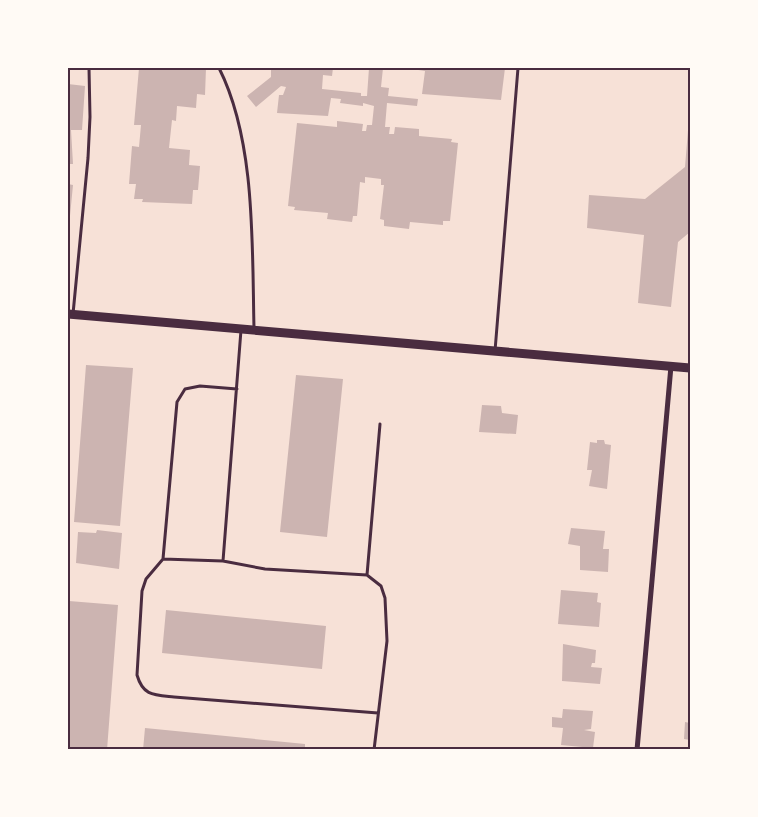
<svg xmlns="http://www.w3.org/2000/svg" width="758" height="817" viewBox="0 0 758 817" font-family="'DM Sans',sans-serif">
<rect width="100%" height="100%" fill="#f7e1d7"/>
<path fill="#ccb4b1" d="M139,68h67l-1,27 -8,-1 -1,14 -19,-2 -1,15 -4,-1 -3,28 21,2 -1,15 11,1 -2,24h-5l-1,14 -50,-2 1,-3h-9l2,-15h-7l3,-38 7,1 2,-22h-7z
M267,68h66l-1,8 -9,-1 -1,14 39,4v3h6l2,-28h14l-2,19 8,1 -1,8 30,3 -1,7 -30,-3 -2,24h5l-1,7h5l1,-7 24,2v7l33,3 -1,3 7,1 -8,78h-7v4l-33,-3 -1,7 -25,-3v-6l-4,-1 4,-34h-3v-6l-16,-2v6l-5,-1 -3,34h-4l-1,6 -25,-3 1,-6 -34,-3 1,-3 -7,-1 9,-83 40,4v-6l26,3 -1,7h4l1,-6h5l2,-19 -11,-3v3l-23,-3 1,-4 -10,-1 -3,18 -51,-3 2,-18h4l3,-8 -5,-1 -25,21 -9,-11 24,-19v-8z
M405,68h100l-4,32 -79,-6 3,-23z
M68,84l17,2 -3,44h-11l2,34h-5z
M689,118l1,114 -12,10 -7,65 -33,-4 6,-68 -57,-7 2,-33 56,4 40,-32z
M68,184l5,1 -4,41h-1z
M86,365l47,3 -13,158 -46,-4z
M296,375l47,4 -16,158 -47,-5z
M482,405l19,1 1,7 16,2 -2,19 -37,-2z
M597,440h7l1,4 6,1 -4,44 -18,-3 3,-16h-5l3,-28 7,1z
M571,528l34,3 -2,18h6l-1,23 -28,-2v-24l-12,-2z
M97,530l25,3 -3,36 -43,-6 2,-31 18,1z
M561,590l37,3 -1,9 4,1 -2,24 -41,-3z
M69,601l49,4 -11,145h-39z
M166,610l160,16 -4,43 -160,-16z
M563,644l33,6 -1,13h-3l-1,4 11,1 -2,16 -38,-3z
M563,709l30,2 -2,18 -7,1 11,2 -2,16 -32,-3 2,-17 -11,-1v-10l10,1z
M685,722l5,1v17l-6,-1z
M145,728l160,16v6h-162z"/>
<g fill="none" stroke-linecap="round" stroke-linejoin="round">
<path stroke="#4a2c40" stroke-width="3" d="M219,68c37,73 33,179 35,260
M73,314l15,-156 2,-41 -1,-49
M495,351l23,-283
M163,559l14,-157 8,-13 15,-3 37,3
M223,561l18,-231
M367,575l13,-151
M374,750l13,-109 -2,-43 -4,-12 -14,-11 -102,-6 -42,-8 -60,-2 -17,20 -4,12 -5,84c6,21 17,20 37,22l204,16"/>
<path stroke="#4a2c40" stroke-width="5" d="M637,750l34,-384"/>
<path stroke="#4a2c40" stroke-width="9" d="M68,314l622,54"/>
</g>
<rect width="758" height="817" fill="none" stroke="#fffaf5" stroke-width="138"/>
<rect x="69" y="69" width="620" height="679" fill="none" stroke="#4a2c40" stroke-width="2"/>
</svg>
